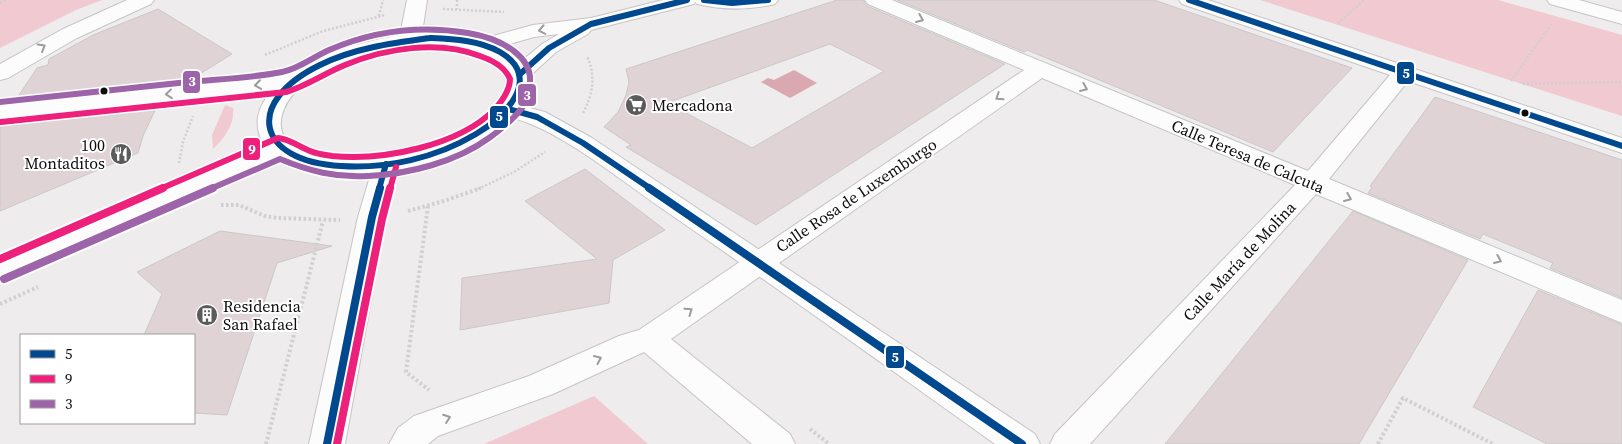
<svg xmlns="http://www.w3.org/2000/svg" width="1622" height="444" viewBox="0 0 1622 444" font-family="'Source Serif 4',serif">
<rect width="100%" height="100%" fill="#eeecec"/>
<path fill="#f1c9d0" d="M0,0h102l-26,10 -76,38z
M1260,0h238l124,35v81z
M225,105l8,3c2,16 -9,31 -20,41l-1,-14z
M594,396l54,48h-164z"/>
<path fill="#d9a8b1" d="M794,70l23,13 -27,15 -29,-16 7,-4 6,2z"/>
<path fill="#e0d3d6" stroke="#cac8c8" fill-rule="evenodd" d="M837,0h26l4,6 138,58 -249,161 -130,-78 5,-2 -27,-18 14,-15 8,-17 3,-13 -3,-13zM830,44l54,27 -132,77 -85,-45z
M897,0h257l198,68 -79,84 -246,-102 -3,2z
M158,9l74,45 -37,23 -25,3 -2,5 -153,16 22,-33 11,-3 1,-6 44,-24z
M1435,97l187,63v138l-72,-30 3,-5 -70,-29 -3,5 -112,-46 4,-6 -2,-1z
M158,104l-15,32 -5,17 -138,58v-86l3,-4z
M585,169l80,61 -52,30 -4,43 -149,27 2,-52 135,-19 -72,-58z
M1353,211l115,49 -109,184h-194z
M220,231l112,15 -55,17 -50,152 -33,-2v-78h-50l18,-41 -25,-22z
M1538,290l84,35v119h-75l-74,-37z"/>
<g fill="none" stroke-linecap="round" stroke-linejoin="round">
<g stroke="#c6c4c4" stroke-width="2">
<path id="minor" d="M127,0h27l-3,4 -74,34 -69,40 -8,2v-16l63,-35z
M694,0h84l-3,4c-25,6 -53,6 -78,0z
M865,0h27l416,171 82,-96 -208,-71 -3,-4h29l414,138v15l-214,-72 -79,98 293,121v23l-306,-129 -226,250h-40l5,-10 240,-249 -253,-107 -371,261 119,95 5,10h-43l-108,-92 -91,42 -115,42 -10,8h-39l9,-16 16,-12 115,-40 90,-40 20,-6 385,-260 -156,-66z
M1547,0h32l43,12v12l-72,-20z"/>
</g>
<g stroke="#c6c4c4" stroke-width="2">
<path id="major" d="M407,0h20l-5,33 35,1 25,5 51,-14 58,-7 72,-18h34l-3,4 -103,26 -3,4 -32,18 -26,24v15l-8,15 23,6 47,26 443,296 5,10h-45c-109,-78 -218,-156 -328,-232 -43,-29 -105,-81 -154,-94 -31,31 -75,42 -116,52l-11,47 -41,227h-36l49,-227 13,-44c-33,4 -63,-2 -92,-15l-279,122v-21l265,-113c-13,-20 -8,-40 8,-56l-273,29v-14l291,-32c33,-21 71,-31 109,-38zM559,34l-17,10 -19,16 -20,-14 31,-9zM430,44c21,1 43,2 63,13 41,22 -3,58 -26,72 -40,24 -96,36 -142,28 -13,-2 -32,-7 -40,-19 -6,-9 -5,-19 -1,-29 20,-46 101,-60 146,-65z"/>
</g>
<path stroke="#d1d0d0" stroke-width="2.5" stroke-dasharray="2 2" stroke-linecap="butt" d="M457,0v9
M0,3l6,-3
M443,9l61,3
M379,16l4,-16
M1338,23l26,-23
M265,55l58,-24 62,-16
M1511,81l41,-58
M1523,84l99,-2
M583,113c10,-19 13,-37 4,-57
M179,163l4,-21 10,-26
M478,189l36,-17 31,-20"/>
<path stroke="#d1d0d0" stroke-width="4" stroke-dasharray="2.5 2.5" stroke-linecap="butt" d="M221,205h18l26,11 12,2 63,2
M428,206l-22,166 23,18
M408,211l36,-10 37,-13
M0,304l38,-17
M810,429l19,15
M266,444l57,-223
M1378,444l25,-46 90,46"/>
<use href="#minor" fill="#fcfcfc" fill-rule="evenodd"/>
<use href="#major" fill="#fcfcfc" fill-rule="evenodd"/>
<g stroke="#fff" stroke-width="9">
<path id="bus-1-far1" d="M704,0l28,3 36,-3
M1189,0l433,146
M430,38c23,1 49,2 70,14 44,26 5,65 -24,82 -40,24 -89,35 -135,32 -86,-5 -97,-64 -21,-101 34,-17 73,-22 110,-27z
M519,75l30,-27 42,-24 96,-24
M508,109l29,8 46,26 68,46
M379,189l7,-25"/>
</g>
<g stroke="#fff" stroke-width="12">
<path id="bus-1" d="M649,188l373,256
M327,444l45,-227 8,-29"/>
</g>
<g stroke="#fff" stroke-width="9">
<path id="bus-2-far1" d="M1,122l285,-30c21,-6 39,-19 59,-27 41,-17 93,-25 135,-9 12,4 25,11 30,23 0,11 -8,22 -15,30 -36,37 -113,52 -163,47 -7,-1 -15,-2 -22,-5 -11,-4 -20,-12 -32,-13l-118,51
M390,189l6,-22"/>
</g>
<g stroke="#fff" stroke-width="12">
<path id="bus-2" d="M0,259l163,-71
M337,444l45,-225 8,-31"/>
</g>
<g stroke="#fff" stroke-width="9">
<path id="bus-3-far1" d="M0,102c63,-7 125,-13 188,-20 31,-3 64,-4 94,-10 17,-3 31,-15 47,-22 44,-19 91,-25 139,-17 30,5 72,23 60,60 -2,6 -3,12 -7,16 -8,11 -21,21 -32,29 -33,24 -80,36 -121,38 -32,2 -59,-5 -88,-17l-70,30"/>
</g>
<g stroke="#fff" stroke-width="12">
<path id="bus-3" d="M4,279l209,-91"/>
</g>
<use href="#bus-1-far1" stroke="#00498f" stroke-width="6"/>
<use href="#bus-1" stroke="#00498f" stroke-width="8"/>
<use href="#bus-2-far1" stroke="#ed207b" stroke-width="6"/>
<use href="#bus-2" stroke="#ed207b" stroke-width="8"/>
<use href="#bus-3-far1" stroke="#9e64a9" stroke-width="6"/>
<use href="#bus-3" stroke="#9e64a9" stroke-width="8"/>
</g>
<defs><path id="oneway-chevron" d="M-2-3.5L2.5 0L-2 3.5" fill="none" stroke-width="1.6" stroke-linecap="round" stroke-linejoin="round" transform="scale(1.25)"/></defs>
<g stroke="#9d9c9c">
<use href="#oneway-chevron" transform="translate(920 19) rotate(23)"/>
<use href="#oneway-chevron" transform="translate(542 30) rotate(169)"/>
<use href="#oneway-chevron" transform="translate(42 47) rotate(-30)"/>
<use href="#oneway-chevron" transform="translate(258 85) rotate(172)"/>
<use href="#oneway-chevron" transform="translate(1084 88) rotate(23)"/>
<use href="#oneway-chevron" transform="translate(169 94) rotate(174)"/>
<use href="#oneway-chevron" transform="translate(999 97) rotate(146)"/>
<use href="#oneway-chevron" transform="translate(1348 198) rotate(23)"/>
<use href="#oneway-chevron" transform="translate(1498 260) rotate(23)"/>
<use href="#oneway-chevron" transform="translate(689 311) rotate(-35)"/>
<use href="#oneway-chevron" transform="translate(598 359) rotate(-24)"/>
<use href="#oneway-chevron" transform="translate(447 418) rotate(-20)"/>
</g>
<defs>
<g id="supermarket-disc" transform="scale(1.125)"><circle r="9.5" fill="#5c5b5b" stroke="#fff"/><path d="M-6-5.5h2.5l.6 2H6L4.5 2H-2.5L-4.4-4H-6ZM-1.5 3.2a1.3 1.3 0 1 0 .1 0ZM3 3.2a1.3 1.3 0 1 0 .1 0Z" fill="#fff"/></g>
<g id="restaurant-disc" transform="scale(1.125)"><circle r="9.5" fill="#5c5b5b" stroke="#fff"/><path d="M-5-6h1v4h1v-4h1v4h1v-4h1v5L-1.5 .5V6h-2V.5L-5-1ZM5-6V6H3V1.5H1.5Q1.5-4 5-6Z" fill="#fff"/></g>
<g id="building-disc" transform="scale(1.125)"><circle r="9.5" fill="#5c5b5b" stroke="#fff"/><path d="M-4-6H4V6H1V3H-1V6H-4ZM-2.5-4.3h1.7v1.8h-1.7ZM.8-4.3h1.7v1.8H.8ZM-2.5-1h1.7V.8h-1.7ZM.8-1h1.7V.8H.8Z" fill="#fff"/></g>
</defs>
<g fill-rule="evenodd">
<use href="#supermarket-disc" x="636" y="105"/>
<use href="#restaurant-disc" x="121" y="154"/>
<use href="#building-disc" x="207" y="315"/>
</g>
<g fill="#0e0d0d" stroke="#fff" stroke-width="2">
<circle cx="104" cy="91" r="4.5"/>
<circle cx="1525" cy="113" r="4.5"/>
</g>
<g text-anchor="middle" stroke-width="4" stroke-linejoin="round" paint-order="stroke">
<g font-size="16" fill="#0e0d0d" stroke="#fff" text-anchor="start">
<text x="652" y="111">Mercadona</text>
<text x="105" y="151" text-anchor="end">100<tspan x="105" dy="18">Montaditos</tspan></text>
<text x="223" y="312">Residencia<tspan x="223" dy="18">San Rafael</tspan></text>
</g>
<g font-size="16" fill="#0e0d0d" stroke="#fff">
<text transform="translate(1248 156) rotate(23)" y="6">Calle Teresa de Calcuta</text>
<text transform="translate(856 195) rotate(-34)" y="6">Calle Rosa de Luxemburgo</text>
<text transform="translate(1239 261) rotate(-47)" y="6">Calle María de Molina</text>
</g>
</g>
<g stroke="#fff" stroke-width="2">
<rect x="1396" y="61" width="19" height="24" rx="5" fill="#00498f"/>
<rect x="182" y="70" width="19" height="24" rx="5" fill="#9e64a9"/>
<rect x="517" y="83" width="20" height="24" rx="5" fill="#9e64a9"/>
<rect x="489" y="105" width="20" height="24" rx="5" fill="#00498f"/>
<rect x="242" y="137" width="19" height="24" rx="5" fill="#ed207b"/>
<rect x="885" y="345" width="20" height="24" rx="5" fill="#00498f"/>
</g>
<g font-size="14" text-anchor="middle" font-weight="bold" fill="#fff">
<text x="1406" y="78">5</text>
<text x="192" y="86">3</text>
<text x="527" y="100">3</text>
<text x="499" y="121">5</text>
<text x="252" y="154">9</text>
<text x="895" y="362">5</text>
</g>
<rect x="20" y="334" width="175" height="90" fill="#ffffff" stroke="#9f9e9e"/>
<rect x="30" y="350" width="25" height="8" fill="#00498f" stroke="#9f9e9e"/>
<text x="65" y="359" font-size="15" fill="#0e0d0d">5</text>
<rect x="30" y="375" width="25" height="8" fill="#ed207b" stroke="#9f9e9e"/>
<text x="65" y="384" font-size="15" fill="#0e0d0d">9</text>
<rect x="30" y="400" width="25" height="8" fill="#9e64a9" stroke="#9f9e9e"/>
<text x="65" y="409" font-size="15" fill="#0e0d0d">3</text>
</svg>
